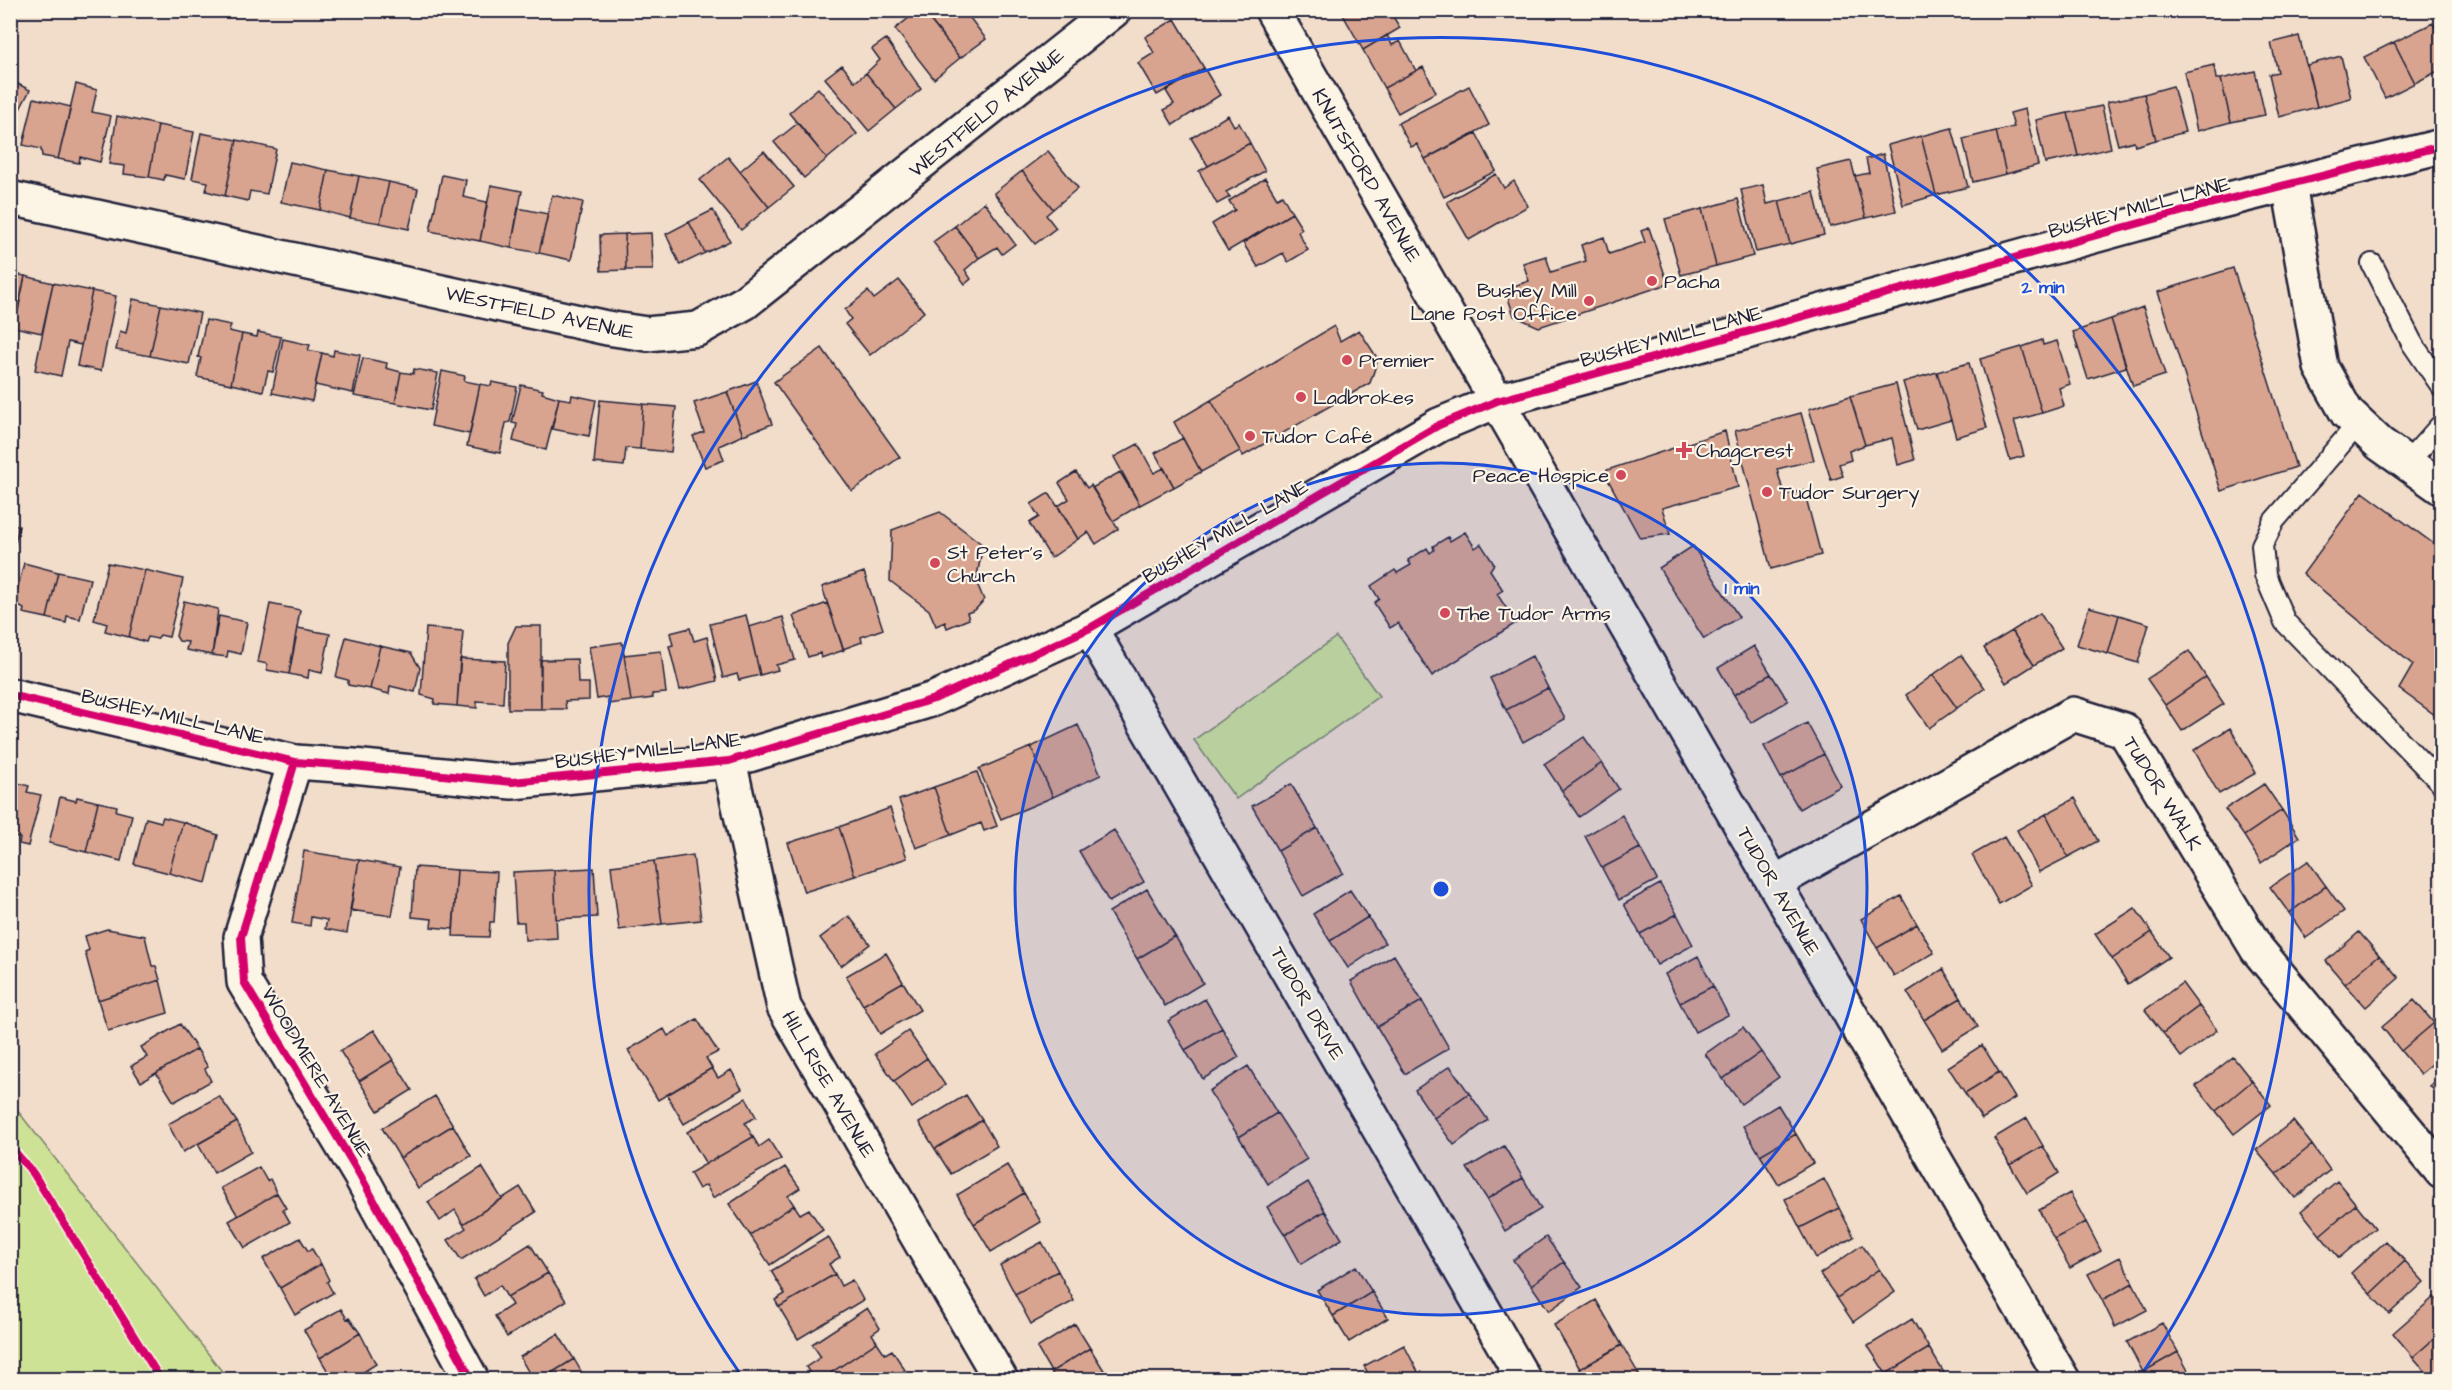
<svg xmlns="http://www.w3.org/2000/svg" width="2452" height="1390" viewBox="0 0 2452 1390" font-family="'Architects Daughter',sans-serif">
<rect width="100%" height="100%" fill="#f2ddcb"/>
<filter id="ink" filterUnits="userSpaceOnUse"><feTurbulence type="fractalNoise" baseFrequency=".0167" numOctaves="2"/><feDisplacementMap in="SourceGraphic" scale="12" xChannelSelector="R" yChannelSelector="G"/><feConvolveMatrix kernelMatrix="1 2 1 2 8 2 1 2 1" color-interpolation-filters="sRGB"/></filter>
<g filter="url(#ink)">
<path fill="#cee296" stroke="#788268" stroke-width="1.5" d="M1336,637l43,59 -143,103 -42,-59z
M10,1101l218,278h-217z"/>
<path fill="#d9a48f" stroke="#22223b" stroke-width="1.5" d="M919,10h3l38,48 -26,21 -39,-50z
M945,10h19l22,29 -26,19 -29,-37z
M1347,10h42l11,18 -37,22 -21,-37z
M1175,19l29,49 -47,27 -19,-32 16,-10 -9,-16z
M2433,23l9,17v29l-27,14 -21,-41z
M1387,35l5,10 8,-4 16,30 -32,17 -21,-38z
M2299,36l18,71 -38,10 -10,-43 9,-2 -7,-29z
M886,39l35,50 -25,20 -30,-36 14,-13 -8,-11z
M2394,42l21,41 -30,15 -21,-41z
M2341,56l10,42 -34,9 -10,-42z
M842,65l13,17 11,-9 30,36 -27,22 -44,-53z
M2214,65l2,14h5l10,43 -34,9 -13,-59z
M1423,67l13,25 -38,21 -14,-25z
M1204,68l16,27 -47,30 -9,-15 10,-6 -8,-13z
M2255,71l10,44 -34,7 -10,-43z
M10,80l20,10 -20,38z
M76,84l21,6 -5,22 19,4 -11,46 -20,-5 -1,6 -21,-4z
M1469,86l20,39 -64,34 -8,-15 -6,3 -13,-24z
M2173,86l12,46 -29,8 -12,-46z
M818,88l39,46 -30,25 -38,-46z
M2144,94l12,46 -21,6 -1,-5 -16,4 -11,-43z
M34,98l37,9 -13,52 -16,-3 -1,-7 -18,-4z
M2102,106l9,42 -33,8 -10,-43z
M2025,109l13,56 -32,9 -10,-43 18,-4 -4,-14z
M2068,113l10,43 -33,7 -9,-43z
M1228,115l6,11 5,-3 11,20 -42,23 -17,-28z
M117,116l41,9 -9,52 -25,-3 1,-8 -16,-2z
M798,123l29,36 -23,19 -30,-36z
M158,125l36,7 -9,47 -20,-4 -1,5 -15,-3z
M1952,128l16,59 -32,8 -15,-59z
M1996,131l10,43 -33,8 -10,-43z
M201,133l36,7 -12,56 -19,-5 2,-9 -16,-3z
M1476,133l20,38 -52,26 -19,-38z
M1921,136l15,59 -33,10 -15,-60z
M237,140l39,9 -9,45 -17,-3 -2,10 -23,-5z
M1250,143l15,28 -39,21 4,5 -13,7 -18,-33z
M764,151l30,36 -25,20 -29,-36z
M1048,151l30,37 -25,21 -31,-38z
M1883,154l13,57 -30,7 -11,-42 14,-3 -3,-14z
M728,157l41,50 -28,23 -41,-50z
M1851,161l15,57 -36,9 -13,-58z
M290,162l38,8 -8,40 -39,-8z
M328,170l31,6 -9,42 -30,-8z
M1022,171l31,38 -7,6 10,13 -21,16 -41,-51z
M1496,174l8,14 10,-7 14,25 -59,34 -22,-38z
M442,175l24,5 -3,17 24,5 -7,39 -50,-10z
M359,176l30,6 -9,41 -30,-5z
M1265,178l12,20 5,-3 10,18 -64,38 -16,-27 23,-14 -6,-9z
M389,182l29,7 -9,40 -29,-6z
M491,185l31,6 -11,57 -31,-7z
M1763,185l4,19 12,-3 11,43 -34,8 -15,-62z
M1814,192l10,43 -34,9 -11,-43z
M552,195l31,7 -12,58 -32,-7z
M1738,199l15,57 -37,10 -14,-57z
M984,202l31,42 -13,10 -5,-7 -18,11 -24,-32z
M518,208l30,6 -9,39 -28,-5z
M1702,209l14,57 -35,9 -16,-56z
M713,210l17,31 -25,12 -16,-31z
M1292,213l10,16 -4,3 10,18 -20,12 -5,-9 -25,14 -15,-24z
M689,222l16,31 -25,12 -14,-31z
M955,226l24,32 -14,12 6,9 -6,5 -32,-42z
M1649,228l19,56 -129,43 -25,-11 -9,-27 24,-8 -6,-18 23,-7 5,16 35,-11 -5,-16 23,-8 5,17 36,-12 -4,-11z
M651,233l2,37h-27l-1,-36z
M625,234l1,36 -25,1 -1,-36z
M2233,268l63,199 -75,24 -63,-199z
M10,273l15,3 -7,35 -8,-2z
M25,276l28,7 -11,50 -28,-6z
M899,280l25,32 -54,43 -25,-31 6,-5 -6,-9 23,-19 6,8z
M53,283l39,8 -11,54 -13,-3 -7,34 -26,-6z
M92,291l24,5 -15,75 -24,-5z
M133,299l28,6 -11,51 -34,-6 4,-19 6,2z
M161,305l39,8 -11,51 -39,-8z
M2143,307l22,68 -32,11 -22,-67z
M2111,319l15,48 -38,12 -15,-47z
M206,320l25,5 -2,6 13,3 -11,50 -34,-7 4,-19 -3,-1z
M1334,326l6,15 19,-11 19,29 -8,24 -127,73 -32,-56z
M258,332l23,5 -8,35 -5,-1 -5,20 -32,-7 11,-50 15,3z
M283,339l27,6 -2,5 14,3 -10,48 -40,-8z
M2042,340l1,5 14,-4 13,43 -11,4 5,18 -22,7 -20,-66z
M2022,347l20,66 -28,8 10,35 -14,4 -30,-101z
M822,348l78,109 -48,34 -78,-109z
M334,350l26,5 -7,38 -38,-8 7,-32 11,3z
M363,358l24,5 -1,5 15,4 -6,31 -41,-7z
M1969,363l18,65 -31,9 -19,-65z
M414,369l24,4 -7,37 -36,-7 6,-31 12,2z
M442,371l23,5 -1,5 16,3 -10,50 -39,-8z
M1937,372l14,48 -34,10 -14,-48z
M756,381l16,43 -29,11 -16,-43z
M492,382l25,5 -7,35 -4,1 -6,30 -33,-7 13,-62 11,2z
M1896,384l19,76 -17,5 -6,-27 -27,7 -15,-49z
M521,385l22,5 -1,3 17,5 -13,52 -33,-9 4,-17 -5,-1z
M727,392l16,43 -24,11 5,14 -19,7 -12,-31 11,-4 -10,-29z
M572,395l24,5 -7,36 -37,-7 7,-31 12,2z
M1850,396l15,49 -16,6 2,9 -12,4 4,12 -12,4 -22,-71z
M600,400l43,4 -3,45 -14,-1 -2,18 -30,-3z
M1211,400l29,51 -39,21 -27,-50z
M643,404l33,3 -5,45 -31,-3z
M1801,413l13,47 -37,9 7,26 20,-5 17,65 -50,14 -36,-138z
M1725,431l13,56 -76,21 8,26 -30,4 -34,-62 1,-6z
M1183,438l18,34 -27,15 -19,-34z
M1138,444l16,29 10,-5 10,19 -34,18 -26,-48z
M1076,472l11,16 4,-3 27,44 -22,15 -8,-12 -10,7 -20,-33 11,-7 -10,-16z
M1120,472l20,33 -27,16 -21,-33z
M2363,492l79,58v170l-43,-31 14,-24 -110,-91z
M1049,493l29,46 -27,19 -22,-35 10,-6 -8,-13z
M940,512l43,33 -7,36 8,19 -9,10 -8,3 2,6 -22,9 -2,-6 -9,4 -7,-16 -39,-29 2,-51z
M10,524l9,2 -9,40z
M1465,532l10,16 6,-4 13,20 -4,6 13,20 -6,4 19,29 -84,53 -34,-53 -8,5 -16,-25 5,-4 -8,-13 24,-16 2,3 14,-8 -3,-5 19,-12 3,5 4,-3 -1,-4 15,-9 2,4z
M1693,546l46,71 -35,22 -45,-71z
M24,563l34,9 -11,46 -24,-5 1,-4 -10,-6z
M108,563l37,7 -16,67 -24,-6 2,-7 -13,-4z
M145,570l38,9 -14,58 -9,-2 -3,4 -9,-2 -2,5 -17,-5z
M58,572l32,7 -10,40 -13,-3 -1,7 -19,-5z
M864,572l19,57 -22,8 1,5 -19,7 -21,-62z
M184,601l34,8 -6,46 -26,-5 2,-8 -9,-1 -3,-5z
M827,603l17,47 -23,8 -1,-5 -12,4 -15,-41z
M270,604l30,6 -11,64 -22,-4v-6l-9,-2z
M2089,607l30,8 -11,39 -31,-9z
M2040,613l22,35 -28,17 -22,-34z
M746,615l14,60 -21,5 -2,-6 -14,4 -13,-54z
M2119,615l30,9 -11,39 -30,-9z
M219,616l28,6 -6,32 -13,-3 -1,6 -15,-2z
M783,617l12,43 -19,5 2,5 -18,5 -11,-48z
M516,626h25v83h-33v-66z
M298,628l32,6 -8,39 -13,-3 -1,8 -19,-4z
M426,628l37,3 -6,75 -23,-2 1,-5 -14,-4z
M690,628l4,13 13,-4 10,44 -37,9 -11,-44 4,-1 -3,-12z
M2012,631l22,34 -28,18 -22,-35z
M346,637l34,9 -10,43 -22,-4v-5l-12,-3z
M622,642l9,59 -23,3v-7l-11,2 -8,-52z
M380,646l31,7 9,15 -5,24 -25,-6 -1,8 -19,-5z
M1754,646l17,28 -37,21 -16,-27z
M661,651l5,42 -14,1 1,4 -22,3 -7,-46z
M2189,651l17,26 -41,28 -18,-26z
M1961,655l24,33 -28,20 -24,-33z
M1532,656l16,32 -42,22 -16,-32z
M460,659l45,2 -2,42 -26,-2v7l-20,-2z
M577,659l1,24h11v17l-24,1 1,8h-25l-1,-49z
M1771,674l17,27 -37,22 -17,-28z
M1933,675l24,33 -28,20 -23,-33z
M2206,677l18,27 -42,27 -17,-26z
M1548,688l17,31 -42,23 -17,-32z
M1807,723l17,31 -43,24 -17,-32z
M1078,725l23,50 -48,22 -22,-50z
M2230,728l26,45 -37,21 -25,-44z
M1584,737l18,26 -40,28 -18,-27z
M1031,747l22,50 -52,22 -22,-50z
M1824,754l17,32 -42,23 -18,-31z
M1602,763l17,26 -40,28 -17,-26z
M977,772l20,54 -13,5 -3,-8 -30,12 -17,-48z
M10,781l19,5 -2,6 14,3 -13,51 -9,-2 1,-6 -10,-2z
M1291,784l26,44 -39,23 -26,-45z
M2264,784l18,26 -38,26 -19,-27z
M934,787l17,48 -35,13 -17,-48z
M60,797l16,4 1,-4 21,5 -12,50 -37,-9z
M2075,798l23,43 -30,16 -22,-43z
M98,802l19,4 -1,5 16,4 -11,46 -35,-9z
M890,808l17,50 -52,18 -16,-49z
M2282,810l17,27 -38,26 -17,-27z
M2046,814l22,43 -29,15 -22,-42z
M1622,815l18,33 -38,20 -17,-32z
M163,817l20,5 -14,51 -35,-9 12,-46 15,4z
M183,822l35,13 -12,48 -37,-10z
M839,827l16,49 -51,16 -16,-49z
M1317,828l26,45 -40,23 -25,-45z
M1114,830l30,52 -35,20 -30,-51z
M2004,837l28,48 -33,19 -27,-49z
M1640,848l17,32 -38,20 -17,-32z
M304,851l55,9 -12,73 -22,-4 2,-9 -16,-3 -1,9 -18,-3z
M693,855l8,65 -39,4 -8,-63z
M359,860l41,7 -8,49 -42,-6z
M654,861l8,63 -43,6 -8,-64z
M2308,861l18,25 -37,27 -19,-26z
M415,867l42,3 -4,59 -22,-2 1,-8 -20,-2z
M594,868l3,49 -41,2 -2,-49z
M457,870l40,2 -3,50h-4l-1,15 -36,-1z
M554,870l3,68 -32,2 -1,-18h-8l-3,-50z
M1660,884l17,30 -37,20 -16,-30z
M2326,886l18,25 -38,27 -17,-25z
M1147,889l28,47 -38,23 -28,-47z
M1350,890l18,27 -38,24 -17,-27z
M1901,896l16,28 -40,24 -16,-29z
M2135,908l17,24 -40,27 -17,-25z
M1677,914l16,31 -36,20 -17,-31z
M849,916l21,28 -29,22 -21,-28z
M1368,917l17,26 -37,25 -18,-27z
M1917,924l17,29 -40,23 -17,-28z
M107,929l38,7 7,30h4l4,14 -62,20 -13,-48 4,-2 -4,-14z
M2152,932l17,25 -41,27 -16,-25z
M2359,932l20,23 -34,29 -19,-23z
M1175,936l28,47 -38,23 -28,-47z
M886,953l17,29 -40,23 -17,-29z
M1394,955l28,46 -45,26 -26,-46z
M2379,955l20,23 -33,29 -21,-23z
M1698,956l15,30 -33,17 -15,-29z
M1943,969l18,29 -37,22 -17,-28z
M160,980l8,33 -60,18 -10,-31z
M903,982l17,28 -40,24 -17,-29z
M2182,983l17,23 -36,27 -18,-23z
M1713,986l15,29 -33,17 -15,-29z
M1961,998l17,29 -36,22 -18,-29z
M1205,999l17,29 -37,22 -17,-29z
M2414,1000l20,23 -33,28 -19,-24z
M1422,1001l27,47 -44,26 -28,-47z
M2199,1006l18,24 -36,27 -18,-24z
M697,1019l21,33 -12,6 6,10 -54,32 -30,-50 36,-21 4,7z
M2434,1023l8,10v23l-22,18 -19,-23z
M180,1024l17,25 -56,33 -10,-16 16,-9 -6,-10z
M1743,1027l18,25 -38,27 -18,-25z
M1222,1028l17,29 -36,22 -18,-29z
M374,1030l19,30 -34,21 -19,-30z
M908,1031l19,27 -33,23 -19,-27z
M1982,1045l17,27 -34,21 -17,-26z
M197,1049l11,18 -3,2 6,12 -37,21 -18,-29z
M1761,1052l18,25 -38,27 -18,-25z
M2233,1057l19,24 -36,30 -20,-25z
M927,1058l18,27 -33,23 -18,-27z
M393,1060l19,30 -34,21 -19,-30z
M1248,1066l29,47 -38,24 -30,-46z
M1450,1066l19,27 -35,25 -19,-28z
M712,1068l6,10 13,-8 11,19 -58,35 -17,-29z
M1999,1072l16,26 -33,21 -17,-26z
M2442,1075v24l-12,-13z
M2252,1081l19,24 -37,29 -18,-23z
M1469,1093l19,27 -34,25 -20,-27z
M966,1095l16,25 -47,29 -16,-26z
M219,1096l18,26 -54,30 -15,-28z
M435,1096l18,29 -53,33 -18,-30z
M746,1098l10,19 -11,6 8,14 -47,27 -19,-32z
M1778,1105l18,29 -36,21 -17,-29z
M1277,1113l30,46 -39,25 -29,-47z
M2027,1118l16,28 -33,19 -16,-27z
M982,1120l15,26 -46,28 -16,-25z
M2293,1121l19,24 -36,29 -20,-24z
M237,1122l14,30 -37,21 -16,-29z
M453,1125l18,31 -53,32 -18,-30z
M1796,1134l17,29 -35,21 -18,-29z
M753,1137l6,10 10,-7 12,19 -68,39 -7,-13 -7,4 -9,-16z
M2312,1145l18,25 -35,28 -19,-24z
M1504,1146l19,32 -36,21 -20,-31z
M2043,1146l16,27 -32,20 -17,-28z
M1007,1165l17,28 -50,31 -17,-29z
M259,1167l8,14 3,-2 7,14 -39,23 -17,-28z
M482,1167l20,32 -39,25 -8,-14 -15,11 -12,-19z
M785,1167l15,21 -12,8 6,9 -44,30 -21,-31z
M1523,1178l18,31 -36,22 -18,-32z
M1824,1179l15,29 -39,20 -15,-29z
M2337,1181l19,23 -36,31 -19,-24z
M1308,1182l17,29 -40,24 -18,-28z
M520,1187l16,25 -75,48 -13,-20 18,-12 -3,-4z
M277,1193l9,15 -3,2 7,12 -45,26 -16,-27z
M1024,1193l17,29 -50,30 -17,-28z
M2070,1193l16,29 -32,17 -15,-29z
M2356,1204l19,24 -36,30 -19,-23z
M794,1205l6,9 9,-5 14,21 -53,35 -20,-30z
M1839,1208l15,29 -38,21 -16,-30z
M1325,1211l17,28 -41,25 -16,-29z
M2086,1222l15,29 -31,17 -16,-29z
M828,1237l12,20 -11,7 6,10 -56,33 -4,-7 10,-6 -14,-23z
M1546,1237l18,25 -33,23 -18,-25z
M300,1238l8,13 4,-2 9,15 -41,24 -17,-29z
M2386,1241l19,20 -35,33 -19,-21z
M1042,1242l16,29 -43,23 -15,-29z
M530,1244l18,29 -41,24 -7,-12 -16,11 -10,-17z
M1862,1245l17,24 -42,29 -17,-24z
M2120,1257l13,26 -31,17 -14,-26z
M2405,1261l19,21 -35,32 -19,-20z
M1564,1262l18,25 -33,24 -18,-26z
M321,1264l8,16 -2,2 6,11 -38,22 -15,-27z
M1356,1266l16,26 -39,24 -16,-26z
M1879,1269l16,23 -42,30 -16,-24z
M1058,1271l16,30 -43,23 -16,-30z
M548,1273l18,28 -59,36 -12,-21 17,-11 -5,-8z
M835,1274l6,12 11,-6 11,20 -65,39 -19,-32z
M2133,1283l14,27 -32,17 -13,-27z
M1372,1292l16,26 -39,24 -16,-26z
M2434,1297l8,9v26l-29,25 -20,-24z
M1596,1300l26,45 -42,24 -26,-44z
M867,1308l13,20 -8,6 5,8 -57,38h-6l-8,-13 15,-10 -9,-13z
M341,1309l6,10 2,-1 11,15 -40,25 -16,-28z
M1912,1319l17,29 -43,26 -18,-28z
M2162,1323l16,29 -35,20 -16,-30z
M1075,1324l15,24 -39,24 -14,-24z
M2442,1332v42l-9,6 -20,-23z
M360,1333l16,31 -25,16h-18l-13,-22z
M558,1334l16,25 -34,21h-7l-13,-23z
M877,1342l8,12 7,-4 13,20 -15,10h-70z
M1404,1345l15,29 -11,6h-36l-8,-14z
M1622,1345l20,35h-57l-5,-11z
M1090,1348l15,24 -12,8h-37l-5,-8z
M1929,1348l17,28 -6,4h-51l-3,-6z
M2178,1352l15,28h-46l-4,-8z
M574,1359l12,21h-46z
M1419,1374l3,6h-14z"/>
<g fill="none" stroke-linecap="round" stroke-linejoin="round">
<g stroke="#22223b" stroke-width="24">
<path id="lane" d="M2372,264l40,79 30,44
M2358,424l-84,97 -12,24 3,30 20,47 157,162
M2407,463l35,-39"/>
</g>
<g stroke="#22223b" stroke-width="38">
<path id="street" d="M1272,10l502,873 289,497
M2289,185l32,182 26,46 33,31 62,44
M10,198l597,130 40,6 51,-5 46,-26 370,-293
M1090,628l434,752
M729,761l55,246 217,373
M295,762l-54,175 3,45 116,193 112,205
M1774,883l299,-169 51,16 133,219 185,223"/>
</g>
<g stroke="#22223b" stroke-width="38">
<path id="secondary" d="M10,695l285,67 58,4 159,16 217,-21 205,-62 156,-71 349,-203 58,-24 712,-197 233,-58"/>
</g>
<use href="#lane" stroke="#fcf5e5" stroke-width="20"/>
<use href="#street" stroke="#fcf5e5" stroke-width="33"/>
<use href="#secondary" stroke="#fcf5e5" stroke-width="33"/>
<g stroke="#fcf5e5" stroke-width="11">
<path id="cycleway" d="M10,695l285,67 58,4 159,16 217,-21 205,-62 156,-71 349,-203 58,-24 712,-197 233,-58
M295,762l-54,175 3,45 116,193 112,205
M10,1146l23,27 128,207"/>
</g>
<use href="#cycleway" stroke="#d6006c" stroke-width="8"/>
</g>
</g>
<circle cx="1441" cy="889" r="426" fill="#1d4ed8" fill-opacity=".12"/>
<g fill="none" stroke="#1d4ed8" stroke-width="3">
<circle cx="1441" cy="889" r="426"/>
<path d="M743 1378A852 852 0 1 1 2139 1378"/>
</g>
<g fill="#d1495b" stroke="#fcf5e5" stroke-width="2">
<circle cx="1652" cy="281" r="6"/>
<circle cx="1589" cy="301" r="6"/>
<circle cx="1347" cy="360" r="6"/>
<circle cx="1301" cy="397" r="6"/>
<circle cx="1250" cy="436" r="6"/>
<path d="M1681 441h6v6h6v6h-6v6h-6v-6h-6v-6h6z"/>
<circle cx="1621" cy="475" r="6"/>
<circle cx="1767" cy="492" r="6"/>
<circle cx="935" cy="563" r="6"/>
<circle cx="1445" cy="613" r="6"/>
</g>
<g text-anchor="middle" stroke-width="4.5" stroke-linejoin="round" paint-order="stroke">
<g font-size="20" fill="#22223b" stroke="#fcf5e5">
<text transform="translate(986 112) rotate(-39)" y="7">WESTFIELD AVENUE</text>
<text transform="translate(1367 175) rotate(60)" y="7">KNUTSFORD AVENUE</text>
<text transform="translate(2139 207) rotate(-15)" y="7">BUSHEY MILL LANE</text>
<text transform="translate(540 312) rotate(12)" y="7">WESTFIELD AVENUE</text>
<text transform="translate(1671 336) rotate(-15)" y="7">BUSHEY MILL LANE</text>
<text transform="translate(1225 531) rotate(-30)" y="7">BUSHEY MILL LANE</text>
<text transform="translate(173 716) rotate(13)" y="7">BUSHEY MILL LANE</text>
<text transform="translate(648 750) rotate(-7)" y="7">BUSHEY MILL LANE</text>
<text transform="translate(2163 793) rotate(58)" y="7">TUDOR WALK</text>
<text transform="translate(1779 891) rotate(60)" y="7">TUDOR AVENUE</text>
<text transform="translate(1308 1003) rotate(60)" y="7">TUDOR DRIVE</text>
<text transform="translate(317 1072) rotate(59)" y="7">WOODMERE AVENUE</text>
<text transform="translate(829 1084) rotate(60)" y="7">HILLRISE AVENUE</text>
</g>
<g font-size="20" fill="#22223b" stroke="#fcf5e5" text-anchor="start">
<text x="1664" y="288">Pacha</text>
<text x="1577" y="297" text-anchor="end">Bushey Mill<tspan x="1577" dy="23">Lane Post Office</tspan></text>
<text x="1359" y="367">Premier</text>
<text x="1313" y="404">Ladbrokes</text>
<text x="1262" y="443">Tudor Café</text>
<text x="1696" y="457">Chagcrest</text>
<text x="1609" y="482" text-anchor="end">Peace Hospice</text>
<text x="1779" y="499">Tudor Surgery</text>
<text x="947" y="559">St Peter's<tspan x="947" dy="23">Church</tspan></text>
<text x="1457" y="620">The Tudor Arms</text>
</g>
</g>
<circle cx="1441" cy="889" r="9" fill="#1d4ed8" stroke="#fcf5e5" stroke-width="3"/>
<g font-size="18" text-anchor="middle" font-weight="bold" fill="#1d4ed8" stroke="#fcf5e5" stroke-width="4.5" stroke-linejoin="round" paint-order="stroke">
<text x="2043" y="293">2 min</text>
<text x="1742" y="594">1 min</text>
</g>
<rect width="2452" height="1390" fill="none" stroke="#fcf5e5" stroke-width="36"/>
<rect x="18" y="18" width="2416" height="1354" fill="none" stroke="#22223b" stroke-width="2" filter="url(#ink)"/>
</svg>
